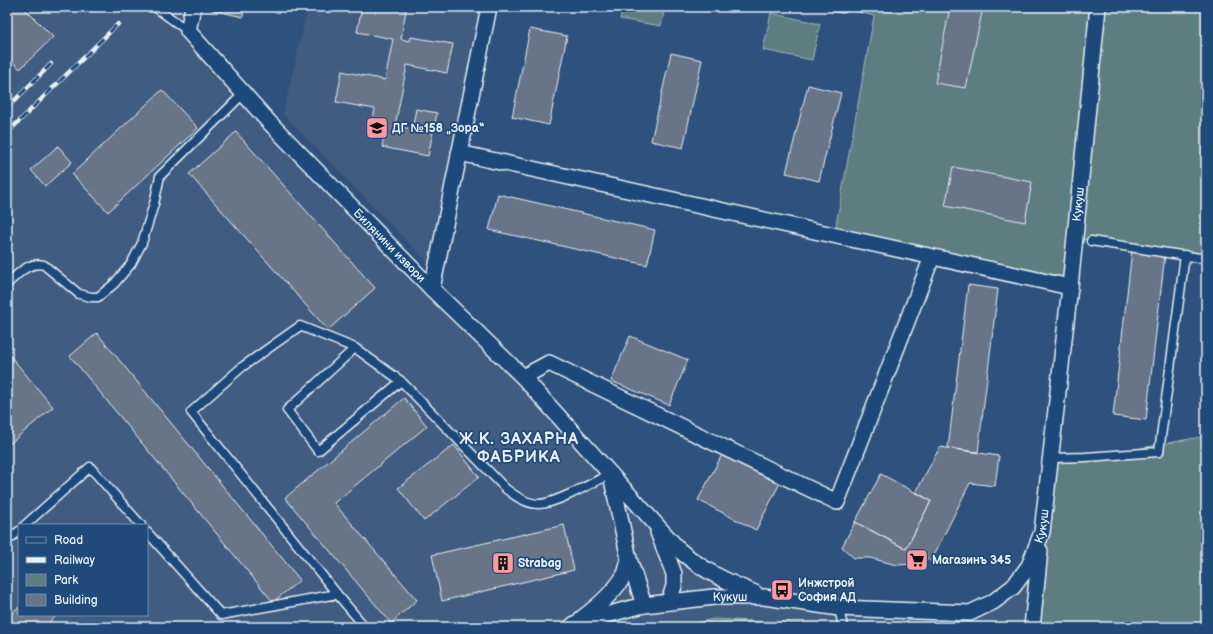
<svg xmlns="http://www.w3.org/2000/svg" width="1213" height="634" viewBox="0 0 1213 634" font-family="'Balsamiq Sans',sans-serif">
<rect width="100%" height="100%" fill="#2e527d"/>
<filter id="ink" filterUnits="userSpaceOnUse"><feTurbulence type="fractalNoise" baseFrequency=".025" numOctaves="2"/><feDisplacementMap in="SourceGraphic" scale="8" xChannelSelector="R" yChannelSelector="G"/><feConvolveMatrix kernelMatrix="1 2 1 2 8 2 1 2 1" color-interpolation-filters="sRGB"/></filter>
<g filter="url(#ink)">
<path fill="#3f5c80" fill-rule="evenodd" d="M7,7h185l-4,24 491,519 85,47 206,16 59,-47 3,61h-1025zM19,525h128v90h-128z
M308,7h176l-30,135 -24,123 -147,-151z"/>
<path fill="#5d7d81" stroke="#a2b7bc" d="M623,7h42l-4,19 -41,-7z
M843,7h363v252l-131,-21 -5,49 -236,-51 40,-220 -31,-8z
M771,13l49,11 -8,36 -49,-10z
M1206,436v191h-174l18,-162z
M714,619l113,6 2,2h-152z"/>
<path fill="#687488" stroke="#e8f1f8" d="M7,7h16l30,30 -33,32 -11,-11 -2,2z
M213,7h31l-1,10 -31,-7z
M362,7h27l17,3 -5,29 9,2 1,-4 42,7 -6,29 -40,-8 -12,61 17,3 4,-20 21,4 -9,43 -46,-9 5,-25 -14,-3 2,-10 -39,-7 6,-31 43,9 8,-41 -36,-7z
M950,7h33l-17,81 -31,-5z
M530,29l37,7 -18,89 -37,-8z
M671,53l31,7 -19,88 -32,-7z
M808,85l33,8 -22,88 -33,-8z
M162,90l36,38 -90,84 -36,-38z
M236,132l139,156 -47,42 -139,-156z
M58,146l14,16 -27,24 -14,-16z
M953,167l79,15 -7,40 -80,-16z
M498,194l157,36 -8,35 -158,-35z
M1132,250l33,4 -19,166 -33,-4z
M968,285l30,4 -20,163 -30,-4z
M97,333l203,247 -27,22 -203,-246z
M630,336l58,24 -19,45 -58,-24z
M7,352l46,55 -46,39z
M404,398l23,28 -93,77 83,97 -26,23 -106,-125z
M454,445l25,32 -55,44 -26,-33z
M940,447l59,9 -4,30 -25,-3 -39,78 -10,-6 -8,9 -16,1 -27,-7h-16l-12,-11 13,-25 51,27 25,-48 -15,-9z
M724,451l57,30 -25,49 -58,-30z
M881,474l50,27 -25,48 -51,-27z
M564,525l10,45 -132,31 -10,-46z
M19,607v8h39l-15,12h-36v-11z"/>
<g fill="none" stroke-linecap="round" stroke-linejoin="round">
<g stroke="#e8f1f8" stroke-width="11">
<path id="service" d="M155,7l33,24
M836,7l7,1v-1
M1091,241l115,18
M7,284c11,-10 22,-23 37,-19l35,29 12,3h7l16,-13 17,-20 11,-21 12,-39 6,-28 84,-83
M355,348l-68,62 31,41 83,-70 105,108c9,7 21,15 33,15 17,0 55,-22 71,-30
M1051,458l34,-1 74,-5 26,-197
M25,525l65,-58 51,58
M147,532l74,83 116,-21
M7,541l12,-10
M839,608l4,19
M365,627l-28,-33 -146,-182 51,-45 58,-41 55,22 46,33"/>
</g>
<g stroke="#e8f1f8" stroke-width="18">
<g id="minor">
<path id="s1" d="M193,7l-5,24 80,90 164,168 91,88 156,173c25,21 46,31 76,43"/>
<path d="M459,153l611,134"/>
<path d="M432,289l57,-282"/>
<path d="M523,377l26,-14 288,139 95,-245"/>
<path d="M611,475l18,84 15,46"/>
<path d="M658,532l16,42v12l-5,15"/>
<path d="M581,619c16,-12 34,-27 44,-45 2,-5 3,-11 4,-15"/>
<path id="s2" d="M571,627l4,-3 53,-15 16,-4 70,-8h50l75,11 131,5 23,-11 20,-15 16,-21 13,-34 28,-245 28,-280"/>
<path d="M1032,627l8,-76"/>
</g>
</g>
<use href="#service" stroke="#1f4a7a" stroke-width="8"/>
<use href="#minor" stroke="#1f4a7a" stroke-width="15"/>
<g stroke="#e8f1f8" stroke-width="4.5">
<path id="rail" d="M7,108l44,-44
M7,133l111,-109"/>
</g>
<use href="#rail" stroke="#1f4a7a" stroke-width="3" stroke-dasharray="9" stroke-linecap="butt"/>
</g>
</g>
<defs>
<g id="school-square" transform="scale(1.15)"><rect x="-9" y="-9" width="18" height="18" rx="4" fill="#ff9aa2" stroke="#1f4a7a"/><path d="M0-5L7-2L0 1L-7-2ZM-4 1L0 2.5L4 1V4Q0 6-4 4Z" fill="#111"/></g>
<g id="supermarket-square" transform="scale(1.15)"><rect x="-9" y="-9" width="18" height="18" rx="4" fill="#ff9aa2" stroke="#1f4a7a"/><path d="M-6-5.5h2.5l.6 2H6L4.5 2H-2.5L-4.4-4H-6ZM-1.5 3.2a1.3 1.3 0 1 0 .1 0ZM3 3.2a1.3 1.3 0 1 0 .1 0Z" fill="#111"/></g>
<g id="building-square" transform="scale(1.15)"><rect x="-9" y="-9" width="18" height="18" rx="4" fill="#ff9aa2" stroke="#1f4a7a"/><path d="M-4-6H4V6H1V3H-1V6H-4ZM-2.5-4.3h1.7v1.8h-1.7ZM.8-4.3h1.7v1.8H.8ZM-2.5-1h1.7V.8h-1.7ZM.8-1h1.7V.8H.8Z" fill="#111"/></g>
<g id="bus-square" transform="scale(1.15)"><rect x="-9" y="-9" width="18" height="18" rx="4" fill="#ff9aa2" stroke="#1f4a7a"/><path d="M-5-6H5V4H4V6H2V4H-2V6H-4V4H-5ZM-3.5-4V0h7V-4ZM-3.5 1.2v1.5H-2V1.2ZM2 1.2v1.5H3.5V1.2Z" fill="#111"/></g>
</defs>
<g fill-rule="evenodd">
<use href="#school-square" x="377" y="128"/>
<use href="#supermarket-square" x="917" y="560"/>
<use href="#building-square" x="503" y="563"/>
<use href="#bus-square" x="782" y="590"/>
</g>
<g text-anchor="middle" stroke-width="3.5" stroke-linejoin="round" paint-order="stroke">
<g font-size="12" font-weight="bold" fill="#e8f1f8" stroke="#1f4a7a" text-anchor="start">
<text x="392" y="132">ДГ №158 „Зора“</text>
<text x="932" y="564">Магазинъ 345</text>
<text x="518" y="567">Strabag</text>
<text x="798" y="587">Инжстрой<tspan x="798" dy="14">София АД</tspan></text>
</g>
<g font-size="12" fill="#e8f1f8" stroke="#1f4a7a">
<text dy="4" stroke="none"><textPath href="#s2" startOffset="847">Кукуш</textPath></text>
<text dy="4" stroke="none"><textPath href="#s1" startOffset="319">Билянини извори</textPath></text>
<text dy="4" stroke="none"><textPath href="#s2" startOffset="523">Кукуш</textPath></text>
<text dy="4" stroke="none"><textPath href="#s2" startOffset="163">Кукуш</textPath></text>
</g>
<g font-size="16" font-weight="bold" letter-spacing="1" fill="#e8f1f8" stroke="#1f4a7a">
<text x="519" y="444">Ж.К. ЗАХАРНА<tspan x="519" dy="18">ФАБРИКА</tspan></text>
</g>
</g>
<rect width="1213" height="634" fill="none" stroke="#1f4a7a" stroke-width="24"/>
<rect x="12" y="12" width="1189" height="610" fill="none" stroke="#e8f1f8" stroke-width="1.5" filter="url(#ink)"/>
<rect x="18" y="524" width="130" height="92" fill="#1f4a7a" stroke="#6f8dac"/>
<rect x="26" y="537" width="20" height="6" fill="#1f4a7a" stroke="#6f8dac"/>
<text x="54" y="544" font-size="12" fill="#e8f1f8">Road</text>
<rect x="26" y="557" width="20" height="6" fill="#e8f1f8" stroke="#6f8dac"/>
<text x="54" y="564" font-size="12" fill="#e8f1f8">Railway</text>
<rect x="26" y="574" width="20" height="12" fill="#5d7d81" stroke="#6f8dac"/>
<text x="54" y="584" font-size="12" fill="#e8f1f8">Park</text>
<rect x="26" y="594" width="20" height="12" fill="#687488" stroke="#6f8dac"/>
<text x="54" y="604" font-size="12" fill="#e8f1f8">Building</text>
</svg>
